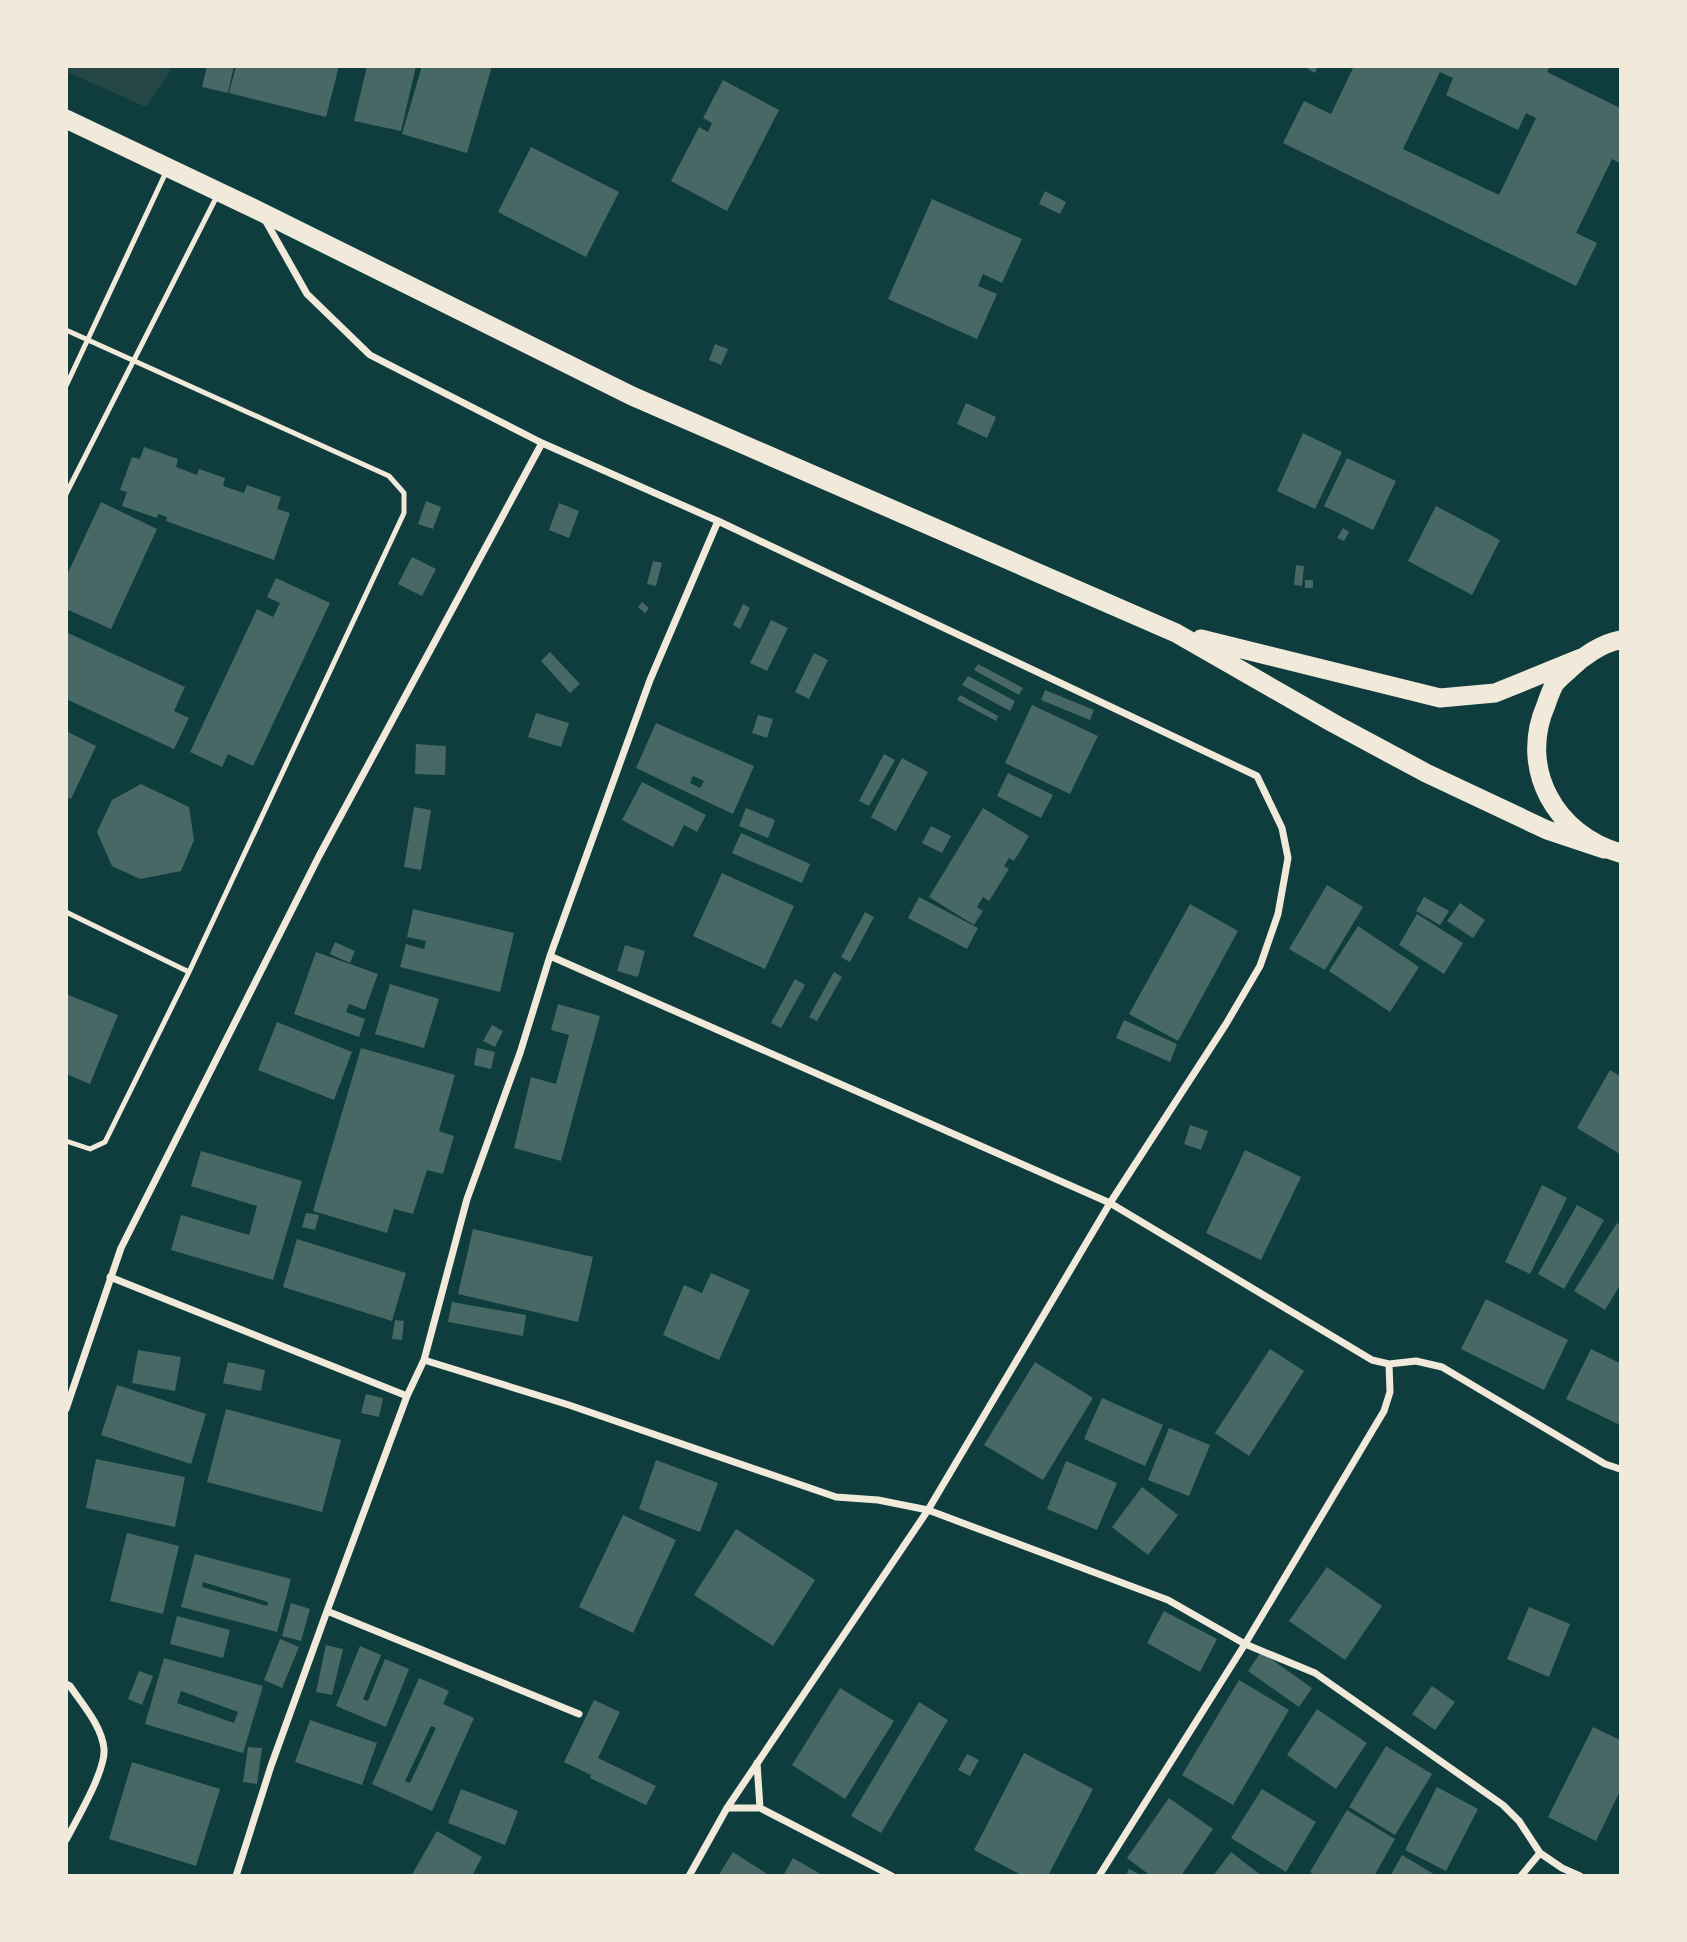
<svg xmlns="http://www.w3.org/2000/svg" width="1687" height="1942" viewBox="0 0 1687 1942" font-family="Bitter,serif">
<rect width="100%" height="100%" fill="#0f3d3e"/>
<path fill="#244646" d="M66,67l1,-1 106,1 -27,40 -79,-35z"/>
<path fill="#486865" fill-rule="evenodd" d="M207,66h27l-6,27 -26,-6z
M236,66h103l-13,51 -97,-24z
M367,66h49l-15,65 -47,-10z
M422,66h70l-25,87 -65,-19z
M1303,66h15l-3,7z
M1354,66h196l-3,6 73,36v55l-8,-4 -36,74 21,10 -21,43 -293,-143 21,-42 27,13zM1440,72l13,6 -7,17 72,35 8,-17 10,5 -37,77 -96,-46z
M723,80l56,30 -52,101 -56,-30 28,-54 9,5 4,-9 -9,-5z
M531,147l88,45 -33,65 -88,-45z
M1045,191l21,11 -6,12 -21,-10z
M932,199l90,40 -20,44 -19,-9 -5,12 19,8 -20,45 -89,-40z
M715,344l13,5 -7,16 -12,-5z
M966,403l30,14 -9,21 -30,-14z
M1303,433l39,19 -27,57 -38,-18z
M144,447l34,12 -2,8 21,8 2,-6 26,9 -2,8 21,7 3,-8 34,12 -4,12 13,4 -16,47 -108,-39 1,-4 -9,-3 -1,4 -35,-12 5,-14 -7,-2 12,-33 8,2z
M1347,458l49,23 -23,49 -49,-24z
M426,501l15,6 -8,22 -15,-5z
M101,502l56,27 -46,100 -45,-20v-32z
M559,503l20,8 -10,27 -20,-8z
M1436,506l64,34 -28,55 -64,-34z
M1343,528l6,4 -5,9 -7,-3z
M412,557l24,12 -14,27 -24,-12z
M653,561l9,2 -6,23 -9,-2z
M1296,565l8,1 -2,20 -8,-1z
M276,578l54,25 -77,163 -25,-12 -6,13 -32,-15 67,-143 16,8 7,-14 -13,-6z
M1305,580h8v8h-8z
M642,602l7,6 -4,5 -7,-6z
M743,604l7,4 -10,21 -7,-4z
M771,620l17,8 -21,43 -17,-8z
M66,632l119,55 -11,24 15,7 -15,31 -108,-50z
M550,652l30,32 -10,9 -29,-32z
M814,653l14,7 -19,39 -14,-7z
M978,664l45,24 -4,7 -45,-25z
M968,676l47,25 -5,10 -48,-26z
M1045,690l49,20 -4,10 -49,-20z
M960,695l38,21 -2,5 -39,-21z
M1032,705l66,31 -28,58 -65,-31z
M536,713l33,10 -8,24 -33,-10z
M758,715l15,4 -6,19 -15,-5z
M656,723l98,43 -21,48 -97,-46zM693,776l11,5 -4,7 -10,-5z
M66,731l30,15 -25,53 -5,-2z
M416,744l30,2 -1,29 -30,-1z
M884,754l11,6 -26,46 -10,-5z
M902,758l26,14 -32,59 -25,-14z
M1008,773l45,22 -12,23 -44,-22z
M642,782l64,33 -9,17 -13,-7 -11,22 -51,-27z
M141,784l48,23 5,33 -13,31 -41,8 -28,-13 -15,-34 15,-32z
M414,807l17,3 -10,60 -17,-3z
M746,808l29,12 -7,18 -29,-12z
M983,808l46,28 -15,25 -5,-3 -5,8 5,3 -20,32 -6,-4 -6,10 6,4 -9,14 -45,-28z
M931,826l20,10 -9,17 -20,-10z
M741,833l69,31 -8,19 -70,-30z
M722,873l72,33 -29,63 -72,-33z
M1327,885l36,22 -38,63 -36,-21z
M919,897l59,31 -11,21 -59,-31z
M1424,897l25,14 -9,14 -24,-14z
M1460,903l25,17 -12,18 -26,-17z
M1190,904l48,27 -60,110 -49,-27z
M413,909l101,24 -14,59 -100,-25 6,-23 18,5 2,-8 -19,-4z
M865,912l9,5 -24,45 -9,-5z
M1417,914l46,29 -19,31 -45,-29z
M1358,926l61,41 -29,45 -61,-41z
M335,942l20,9 -5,12 -20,-9z
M625,945l20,6 -7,26 -21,-6z
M316,952l62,22 -13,36 -16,-6 -3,8 19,7 -6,18 -65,-23z
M834,972l8,5 -25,44 -8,-4z
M795,979l10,6 -24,43 -10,-5z
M390,984l49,15 -15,49 -49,-14z
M66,994l52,21 -28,69 -24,-10z
M558,1004l42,12 -39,145 -47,-13 17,-71 25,7 13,-49 -18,-5z
M1124,1020l53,24 -7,18 -54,-24z
M277,1022l75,30 -18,48 -76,-30z
M492,1025l11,6 -8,16 -12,-6z
M361,1048l94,27 -16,56 15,5 -11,38 -16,-4 -14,44 -19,-5 -7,24 -74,-22z
M477,1048l18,4 -4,17 -17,-4z
M1610,1070l10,6v78l-43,-26z
M1190,1125l18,6 -7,19 -17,-6z
M1245,1150l56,27 -40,83 -55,-27z
M201,1151l101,30 -29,99 -102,-30 10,-35 68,20 8,-29 -66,-20z
M1542,1185l25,13 -37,76 -25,-12z
M1577,1205l27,15 -40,69 -26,-15z
M306,1213l13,2 -4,15 -13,-3z
M1617,1223l3,2v60l-15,25 -31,-19z
M473,1229l120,28 -15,65 -120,-28z
M297,1239l109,34 -14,48 -109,-34z
M711,1273l39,17 -31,70 -56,-25 21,-50 18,8z
M1486,1299l82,41 -24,50 -83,-41z
M452,1302l74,13 -3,21 -75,-14z
M395,1320l9,1 -2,19 -10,-1z
M1270,1349l34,22 -55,85 -34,-23z
M1591,1349l29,14v62l-54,-26z
M138,1350l43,7 -6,34 -43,-8z
M228,1362l37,8 -4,21 -38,-8z
M1035,1362l58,36 -50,82 -59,-35z
M117,1385l89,29 -15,50 -90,-29z
M366,1394l17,4 -4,19 -18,-4z
M1102,1398l61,27 -18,41 -61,-27z
M226,1409l115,31 -19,72 -115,-30z
M1169,1428l41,17 -21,51 -41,-16z
M96,1459l89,18 -10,50 -89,-19z
M656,1460l62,23 -18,49 -61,-23z
M1066,1461l51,22 -20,47 -50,-21z
M1142,1487l36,28 -30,40 -36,-28z
M623,1515l53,25 -43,93 -54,-26z
M736,1529l79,51 -42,66 -79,-51z
M127,1533l52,13 -16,68 -53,-13z
M195,1554l96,25 -14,53 -96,-25zM203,1582l65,20 -1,4 -65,-19z
M1327,1567l55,39 -37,54 -56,-39z
M291,1603l19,6 -9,32 -19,-5z
M1529,1607l41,17 -21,53 -42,-18z
M1164,1611l53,28 -17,33 -53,-29z
M177,1616l53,14 -7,28 -53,-14z
M280,1639l19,8 -17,41 -18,-8z
M326,1645l17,4 -11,46 -16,-3z
M360,1646l21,9 -18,44 5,2 17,-42 24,10 -23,58 -50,-21z
M1261,1652l51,36 -13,19 -51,-36z
M164,1658l99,28 -20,67 -98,-29zM181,1691l57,21 -4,11 -57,-20z
M139,1671l14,5 -11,29 -14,-6z
M419,1678l30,13 -6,13 31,14 -42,93 -60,-27zM431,1726l5,2 -26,55 -5,-2z
M1239,1680l50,30 -56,95 -51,-30z
M1432,1686l23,16 -20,28 -23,-16z
M840,1688l54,33 -49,78 -53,-34z
M594,1700l26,12 -22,46 58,28 -10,19 -56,-27 1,-3 -27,-13z
M919,1702l29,18 -67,113 -30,-17z
M1317,1709l50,34 -31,46 -49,-34z
M310,1720l67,23 -15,42 -67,-23z
M1593,1727l27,13v51l-24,50 -48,-24z
M1386,1746l46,28 -37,61 -46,-28z
M248,1747l14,1 -5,36 -14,-2z
M1024,1753l69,36 -45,87h-25l-49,-26z
M967,1754l12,6 -9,16 -12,-6z
M132,1762l88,27 -24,77 -87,-27z
M1437,1787l41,22 -32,62 -41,-21z
M461,1789l57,22 -13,34 -57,-22z
M1262,1789l54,33 -30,50 -55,-34z
M1169,1798l44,31 -32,47h-30l-24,-18z
M1347,1810l48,29 -21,37h-57l-7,-4z
M437,1831l45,26 -10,19h-61z
M733,1852l37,24h-52z
M1231,1852l31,24h-49z
M1402,1855l35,21h-47z
M793,1858l31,18h-41z
M1129,1869l13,7h-16z"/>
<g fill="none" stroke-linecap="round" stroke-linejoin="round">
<path stroke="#f1e9da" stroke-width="5" d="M66,330l323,146 15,17v20l-215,459 -84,170 -15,7 -24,-8
M66,386l101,-216
M66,494l152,-300
M66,912l123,60"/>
<path stroke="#f1e9da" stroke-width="7" d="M264,218l43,76 63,61 172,88 176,78 539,255 25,52 6,30 -10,56 -18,52 -34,58 -116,179 -182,307 -201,298 -38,68
M550,956l560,247 262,157 17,4 27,-3 26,6 163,97 15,5
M110,1277l297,119
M424,1360l145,45 267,92 42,3 50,10 240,90 77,44 70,29 188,132 16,16 21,32 22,15 18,8
M66,1409l55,-161 198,-392 223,-413
M327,1611l252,103
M66,1684l4,2c12,18 32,40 34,63 2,21 -27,70 -38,91
M757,1763l3,45
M727,1808h33l132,68
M236,1876l35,-110 56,-155 80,-215 17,-36 43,-161 53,-146 30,-97 100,-276 68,-159
M1099,1876l146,-232 139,-233 6,-19 -1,-28
M1521,1876l19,-23"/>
<path stroke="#f1e9da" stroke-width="19" d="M66,119l193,92 373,185 544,237 157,90 93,50 121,57 57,19
M1201,639l239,59 55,-5 86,-35
M1620,640c-18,3 -38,17 -50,29 -5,5 -12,10 -16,16 -3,6 -6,14 -8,20 -28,64 10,130 74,148"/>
</g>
<rect width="1687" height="1942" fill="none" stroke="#f1e9da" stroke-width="136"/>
</svg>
